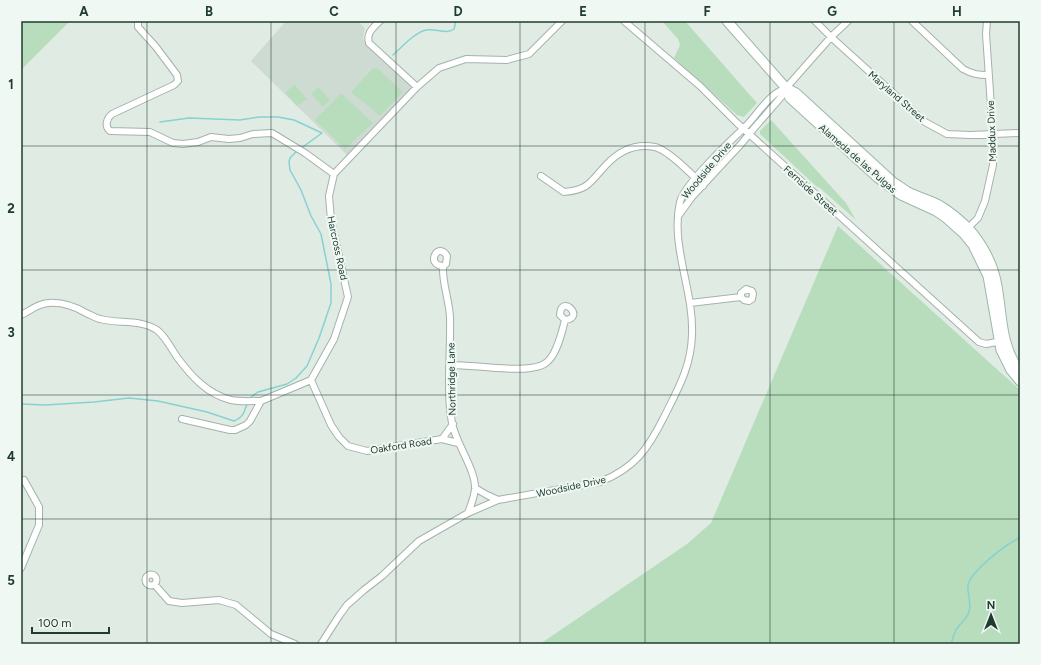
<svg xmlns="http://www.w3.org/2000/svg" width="1041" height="665" viewBox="0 0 1041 665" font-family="Figtree,sans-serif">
<rect width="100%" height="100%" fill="#e0ebe4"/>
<path fill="#cedbd3" d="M286,21h72l7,7 -2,11 3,6 47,43 -66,67 -96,-94z"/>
<path fill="#b8ddbc" d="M21,21h49l-49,49z
M662,21h23l72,82 -13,14 -7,-2 -63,-57 6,-13 -2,-6z
M373,68h4l26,24 -23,24 -29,-24z
M294,84l13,15 -10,7 -12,-13z
M318,87l12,13 -7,7 -12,-13z
M342,94l31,29 -28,26 -30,-29 24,-25z
M771,120l75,83 10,17 -36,-32 -4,-2 -56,-52v-3z
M838,226l182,164v254h-480l147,-100 24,-21z"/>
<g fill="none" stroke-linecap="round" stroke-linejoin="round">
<path stroke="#86d2d1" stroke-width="1.5" d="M393,55c9,-8 21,-22 33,-25 10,-2 19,5 28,-1l2,-8
M160,122l29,-4 51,2 19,-3h19l16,3 28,13 -22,16
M250,398l8,-6 29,-8 9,-6 11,-12 12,-28 12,-35v-19l-10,-50 -10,-18 -10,-26 -11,-20 -1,-8 1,-4 7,-7
M21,404l24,1 49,-3 35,-4 29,3 49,11 27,9c9,-3 10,-9 13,-17
M951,644c2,-6 3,-12 7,-17 4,-5 9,-9 11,-15 3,-8 -2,-18 -1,-27 3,-14 39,-42 52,-47"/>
<g stroke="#a3b3aa" stroke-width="8">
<path id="street" d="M138,21v6l18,20 21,28 1,6 -4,4 -62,29c-5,4 -8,12 -2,17l40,1 23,11 10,1 15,-2 13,-5 18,2 11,-1 13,-4 19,-1 33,20 29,21
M380,21c-7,7 -14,12 -11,22l48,44
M624,21l76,65 37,37 242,219 7,2 16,-3
M815,21l16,16 94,85 22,12 23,1 50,-2
M912,21l51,48c9,5 15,6 26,6
M541,176l23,16c25,-2 26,-10 42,-27 13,-14 29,-22 49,-18 13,3 39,29 48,39
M679,215l13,-18 50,-54 7,-9 33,-38 4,-8 45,-51 17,-16
M966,230l12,-12 7,-17 8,-36v-30l-7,-101 1,-13
M443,266l3,-2 1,-8c-9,-15 -22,9 -4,10 -1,17 6,33 7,51 1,33 -4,74 2,106 4,21 24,47 23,66 -1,9 -4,16 -7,24
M690,303l51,-6 3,3 5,1 3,-2 1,-5 -1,-3 -6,-2 -5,4v4
M21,315c9,-4 17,-12 28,-12 14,-1 25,3 37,10 5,2 9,5 14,6 19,5 40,0 57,11 8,6 14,18 20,27 14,19 30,37 54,43 9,2 20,1 30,1
M450,365c22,-1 82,11 97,-3 10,-8 15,-30 18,-42 21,-2 -4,-27 -5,-5l5,5
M311,380l20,45 8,12 9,9 19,5 75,-12 16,4
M182,419l48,11h5l11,-5 4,-4 11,-20 50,-21 23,-41 14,-42 -17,-77 -2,-24 5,-22 83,-87 22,-19 27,-9 41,1 22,-6 33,-33
M442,439l11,-15
M475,488l12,7 11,5
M21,568l18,-43v-18l-15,-27
M145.5 580a5.5 5.5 0 1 1 11 0a5.5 5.5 0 1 1-11 0Z
M155,585l14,16 13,2 37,-3 17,5 35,29 24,10
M321,644l18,-28 8,-11 17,-15 18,-14 37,-35 49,-28 30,-13 102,-18c35,-14 48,-33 64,-65 14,-28 27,-50 28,-82 2,-45 -22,-89 -12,-133 3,-16 49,-60 63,-73 14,-13 24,-34 43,-41"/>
</g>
<g stroke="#9eb7aa" stroke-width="11">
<path id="secondary" d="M727,21l59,67 4,10 88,80 23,17 35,16 9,6 19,17 9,11 15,31 13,74 10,20 9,11
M786,88l10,5 97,89c5,3 10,7 15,10 10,5 22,8 31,13 10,6 21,15 29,23 13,14 24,34 28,53 7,33 3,62 24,91"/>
</g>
<use href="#street" stroke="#fff" stroke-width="6"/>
<use href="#secondary" stroke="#fff" stroke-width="9"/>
</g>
<path fill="none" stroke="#203c30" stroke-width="1" stroke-opacity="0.55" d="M147,21v623M271,21v623M396,21v623M520,21v623M645,21v623M770,21v623M894,21v623M21,146h999M21,270h999M21,395h999M21,519h999"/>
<g text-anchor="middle" stroke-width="4" stroke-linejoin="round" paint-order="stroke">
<g font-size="10" fill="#203c30" stroke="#f0f8f3">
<text transform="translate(897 96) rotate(41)" y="4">Maryland Street</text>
<text transform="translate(991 131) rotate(-92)" y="4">Maddux Drive</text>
<text transform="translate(858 158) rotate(41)" y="4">Alameda de las Pulgas</text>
<text transform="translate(706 170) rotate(-50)" y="4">Woodside Drive</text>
<text transform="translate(811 190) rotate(42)" y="4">Fernside Street</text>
<text transform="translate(338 248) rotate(78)" y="4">Harcross Road</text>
<text transform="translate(451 379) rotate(-91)" y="4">Northridge Lane</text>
<text transform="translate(401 445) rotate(-9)" y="4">Oakford Road</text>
<text transform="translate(571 486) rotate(-12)" y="4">Woodside Drive</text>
</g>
</g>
<rect width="1041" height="665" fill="none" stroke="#f0f8f3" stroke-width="44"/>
<g transform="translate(991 615)" stroke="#f0f8f3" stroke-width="3" paint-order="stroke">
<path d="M0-3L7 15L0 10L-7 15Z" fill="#203c30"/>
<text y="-6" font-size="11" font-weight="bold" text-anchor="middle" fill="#203c30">N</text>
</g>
<path d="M32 627v6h77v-6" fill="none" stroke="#203c30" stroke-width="2"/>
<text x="38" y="627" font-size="12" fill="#203c30" stroke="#f0f8f3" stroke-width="3" paint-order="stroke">100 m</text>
<rect x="22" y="22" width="997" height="621" fill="none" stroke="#203c30" stroke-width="1.5"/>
<g font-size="13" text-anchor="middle" font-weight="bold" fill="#203c30">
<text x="84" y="16">A</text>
<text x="209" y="16">B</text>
<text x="334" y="16">C</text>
<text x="458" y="16">D</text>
<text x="583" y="16">E</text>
<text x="707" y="16">F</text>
<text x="832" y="16">G</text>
<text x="957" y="16">H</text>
<text x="11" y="89">1</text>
<text x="11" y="213">2</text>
<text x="11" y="337">3</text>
<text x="11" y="461">4</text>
<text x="11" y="585">5</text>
</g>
</svg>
